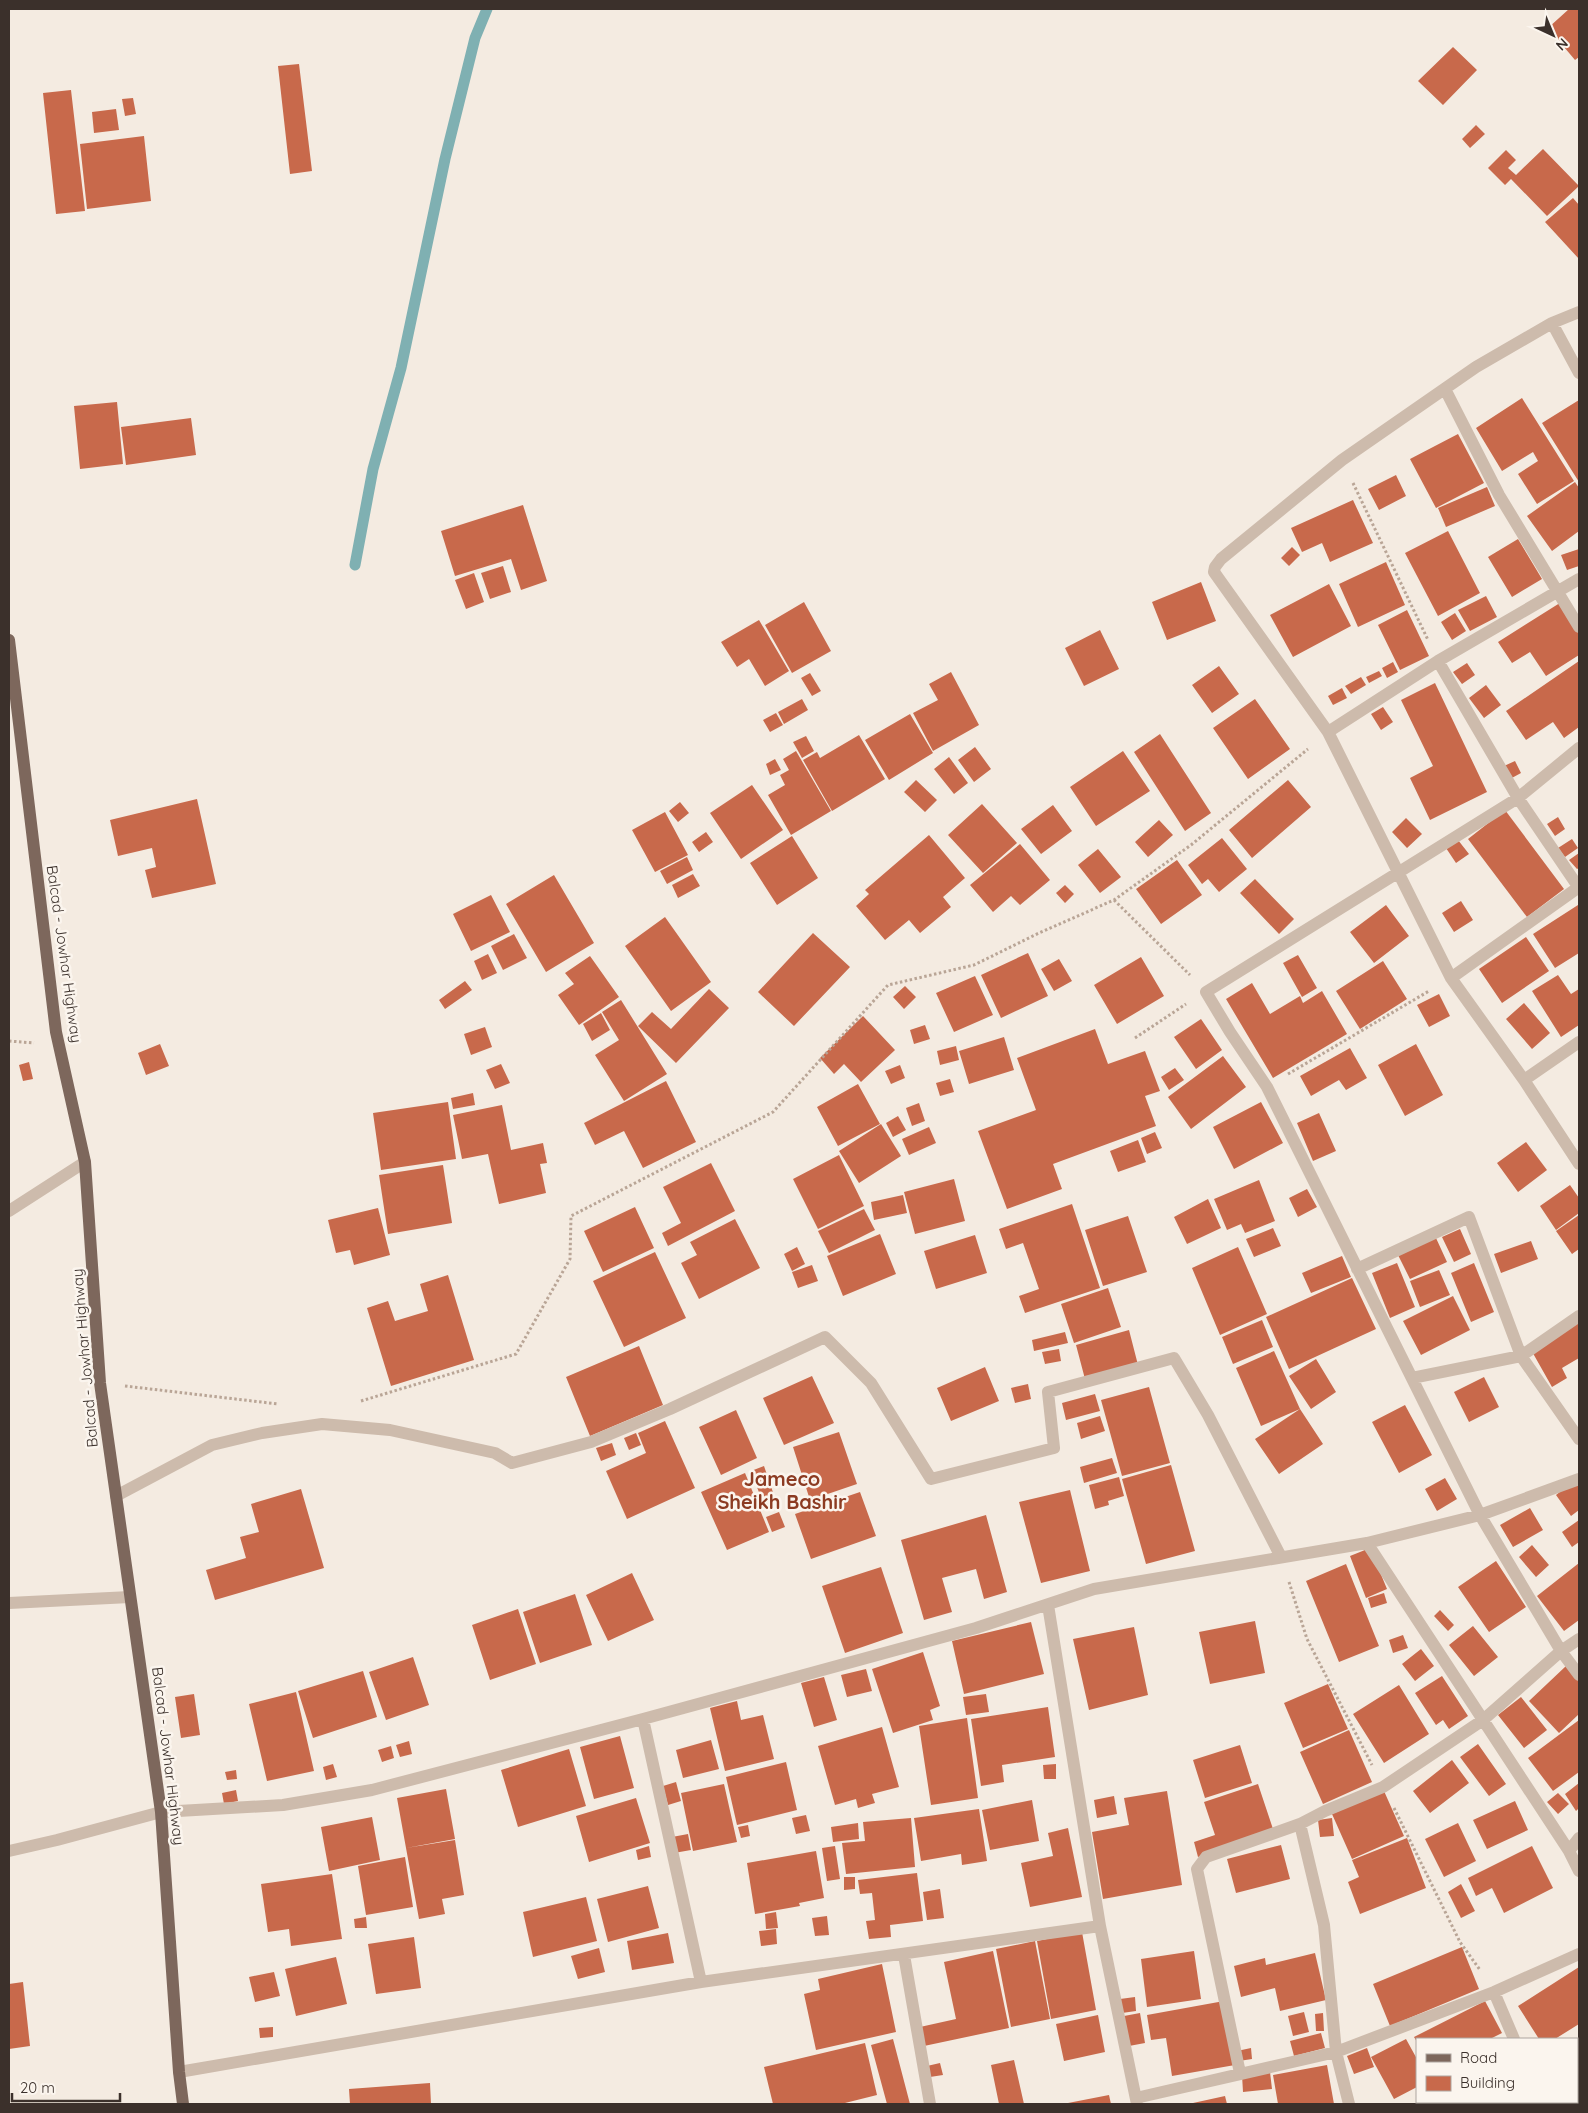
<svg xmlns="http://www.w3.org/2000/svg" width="1588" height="2113" viewBox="0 0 1588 2113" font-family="Quicksand,sans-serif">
<rect width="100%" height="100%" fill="#f4ebe1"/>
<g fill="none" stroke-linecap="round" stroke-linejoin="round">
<path stroke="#7fb0b2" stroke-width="11" d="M355,565l18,-96 28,-101 44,-209 30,-121 12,-29"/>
</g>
<path fill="#c8694b" d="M1569,9h10v48l-4,3 -27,-32z
M1453,47l24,23 -34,35 -25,-24z
M299,64l13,107 -22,3 -12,-108z
M71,90l14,121 -29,3 -13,-121z
M133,98l3,16 -11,2 -3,-17z
M116,109l3,21 -25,3 -2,-21z
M1476,125l9,9 -15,14 -8,-9z
M144,136l7,65 -64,8 -7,-65z
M1543,149l36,37 -32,30 -36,-37 -6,6 -17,-17 18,-18 10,10 -8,8 8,7z
M1573,198l6,7v54l-34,-37z
M1522,398l52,83 -37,23 -19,-30 20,-13 -5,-9 -31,19 -26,-43z
M1579,400v82l-37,-59z
M117,402l6,62 -43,5 -6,-63z
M191,418l5,37 -70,10 -5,-38z
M1458,434l26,49 -48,25 -26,-49z
M1396,475l10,21 -27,14 -11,-21z
M1575,482l4,6v43l-27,20 -25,-35z
M1487,487l8,19 -49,21 -8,-19z
M1353,500l20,43 -43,19 -8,-19 -20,9 -11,-24z
M523,505l24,76 -26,9 -10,-31 -56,17 -14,-45z
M1448,531l32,62 -42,23 -33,-63z
M1518,539l24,40 -30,18 -24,-40z
M1292,547l8,8 -11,11 -8,-8z
M1579,549v17l-12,4 -6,-15z
M1386,562l19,43 -47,22 -19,-43z
M503,566l8,26 -21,7 -9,-26z
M474,573l10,29 -18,7 -11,-29z
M1201,582l15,39 -49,19 -15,-38z
M1329,584l22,42 -58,31 -23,-42z
M1486,596l11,21 -27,14 -12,-21z
M1563,601l16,27v27l-33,21 -16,-24 -18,11 -14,-21z
M804,602l27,49 -39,22 -27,-48z
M1407,610l22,46 -29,14 -22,-45z
M1455,613l11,18 -14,9 -11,-18z
M759,620l30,51 -24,15 -16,-27 -12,8 -16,-25z
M1100,630l19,39 -35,17 -19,-38z
M1579,661v66l-15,11 -11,-16 -27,18 -20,-29z
M1393,662l5,10 -11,6 -5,-10z
M1467,663l8,12 -13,9 -9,-12z
M1219,666l20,28 -27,19 -20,-28z
M1379,671l3,5 -13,7 -3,-6z
M951,672l28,53 -46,26 -20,-38 25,-13 -9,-16z
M810,673l11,18 -9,5 -11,-18z
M1361,677l5,8 -15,9 -6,-8z
M1435,683l52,109 -57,28 -20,-42 23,-12 -32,-66z
M1486,685l15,20 -17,13 -15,-20z
M1342,688l5,10 -14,7 -5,-9z
M802,699l6,11 -24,14 -6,-12z
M1255,699l35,50 -42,30 -35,-51z
M1383,707l10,15 -12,8 -10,-16z
M776,713l7,12 -13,7 -7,-12z
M910,714l23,39 -44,27 -24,-40z
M1160,734l51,79 -26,18 -51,-79z
M859,735l26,44 -53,32 -29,-51 14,-8 3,6z
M806,736l8,15 -12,7 -9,-16z
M975,747l16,22 -17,13 -16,-22z
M796,751l35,60 -40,24 -23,-40 17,-10 -5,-10 9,-5 -6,-11z
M1123,751l27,40 -54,35 -26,-39z
M949,757l19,26 -14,11 -20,-25z
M775,759l6,11 -11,5 -4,-11z
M1515,761l6,12 -11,6 -6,-13z
M916,780l21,20 -12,12 -21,-20z
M1288,780l23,27 -59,51 -23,-28z
M752,785l31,45 -42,29 -31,-46z
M197,799l19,85 -64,14 -7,-28 11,-3 -4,-19 -34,8 -8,-36z
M680,802l9,11 -11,9 -9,-11z
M982,804l35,39 -34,30 -35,-38z
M1053,805l19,26 -31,23 -20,-25z
M1505,810l59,79 -37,28 -59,-78z
M665,812l23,43 -33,17 -23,-42z
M1558,817l7,12 -10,7 -8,-12z
M1406,818l16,16 -15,14 -15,-16z
M1159,820l14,15 -25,22 -13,-15z
M706,832l7,10 -14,10 -7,-10z
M929,835l36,43 -22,19 8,10 -31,26 -11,-13 -24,20 -29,-34 13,-12 -4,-4z
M792,836l26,42 -41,27 -27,-42z
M1222,838l25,31 -28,23 -11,-13 -6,5 -14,-19z
M1572,839l6,9 -13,9 -7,-9z
M1458,840l11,14 -13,9 -10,-15z
M1020,844l30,36 -30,25 -9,-9 -18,16 -23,-27z
M1098,849l23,28 -21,16 -22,-28z
M1579,853v15l-2,1 -8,-9z
M687,857l6,13 -26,14 -7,-13z
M1177,860l25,35 -41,29 -25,-35z
M693,874l7,12 -22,12 -6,-13z
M554,875l40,68 -48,29 -40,-68z
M1255,879l39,40 -15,15 -39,-41z
M1065,885l9,9 -9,9 -9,-10z
M491,895l19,37 -39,19 -18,-37z
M1461,901l12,19 -19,12 -12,-19z
M1386,905l23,31 -35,27 -24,-31z
M1578,905l1,48 -24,15 -22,-34z
M665,917l46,65 -40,29 -46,-65z
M813,933l37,34 -56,59 -36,-34z
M514,934l13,24 -24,12 -12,-24z
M1526,937l23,34 -47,32 -23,-34z
M1028,953l20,43 -47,22 -20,-43z
M488,954l9,19 -15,7 -8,-19z
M1298,955l19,33 -15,9 -19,-34z
M590,956l29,41 -40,28 -21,-30 16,-11 -9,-11z
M1141,957l23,39 -47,28 -23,-39z
M1059,959l13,22 -18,10 -13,-22z
M1383,961l24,38 -47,30 -24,-38z
M1558,975l13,19 8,-5v36l-18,12 -29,-46z
M975,976l18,39 -39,17 -18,-39z
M465,981l7,9 -27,19 -6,-9z
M1252,983l18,31 30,-18 3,7 19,-12 25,43 -74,44 -47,-79z
M905,986l11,11 -12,12 -11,-12z
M709,989l20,19 -53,55 -38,-37 14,-14 19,17z
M1439,994l11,22 -21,11 -12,-22z
M621,1000l46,74 -43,27 -29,-46 24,-15 -17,-28z
M1524,1003l26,30 -18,16 -26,-30z
M601,1013l9,17 -18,11 -9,-17z
M863,1016l32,34 -34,32 -17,-18 -10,10 -14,-16z
M1201,1019l21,31 -26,19 -22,-32z
M925,1025l5,14 -16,5 -4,-14z
M485,1027l7,20 -21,8 -7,-21z
M1095,1029l13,35 37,-13 15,40 -15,5 11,30 -103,38 9,25 -55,20 -29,-78 58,-21 -19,-52z
M1004,1037l10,33 -45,14 -10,-33z
M160,1044l9,22 -23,9 -8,-22z
M1416,1044l27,51 -38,21 -27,-51z
M956,1046l3,14 -19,5 -3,-14z
M1350,1048l17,30 -21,12 -7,-10 -28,16 -11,-20z
M1223,1056l23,31 -55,42 -23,-32z
M29,1062l4,17 -10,2 -4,-16z
M501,1064l9,19 -15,6 -9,-19z
M900,1065l5,13 -14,6 -6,-13z
M1175,1068l9,12 -15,10 -8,-13z
M950,1079l4,13 -14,4 -4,-13z
M666,1081l30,61 -53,26 -19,-37 -29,14 -11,-22z
M858,1084l22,40 -42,22 -21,-39z
M473,1093l2,12 -22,4 -2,-11z
M448,1102l8,57 -75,11 -8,-57z
M1261,1102l22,41 -49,26 -21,-42z
M919,1103l6,18 -13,5 -6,-18z
M502,1105l9,45 32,-7 4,20 -7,1 6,29 -47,11 -11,-50 -26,5 -9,-44z
M1319,1113l17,38 -23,10 -16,-38z
M898,1116l8,14 -13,7 -7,-14z
M881,1124l20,32 -42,27 -20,-32z
M929,1127l7,16 -27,12 -7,-16z
M1155,1132l7,16 -15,6 -6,-16z
M1138,1140l8,22 -28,10 -8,-21z
M1526,1142l21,28 -29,22 -21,-29z
M839,1155l25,51 -46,23 -25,-50z
M711,1163l24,48 -67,35 -6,-13 19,-10 -18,-36z
M443,1165l9,58 -64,11 -9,-59z
M954,1179l11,42 -50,13 -11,-42z
M1259,1180l16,41 -30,12 -4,-9 -14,6 -13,-31z
M1570,1185l9,13v15l-23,17 -16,-24z
M1307,1189l10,18 -19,10 -9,-19z
M903,1195l4,18 -33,7 -3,-18z
M1208,1199l13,29 -34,16 -13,-27z
M1072,1204l28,84 -75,25 -6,-17 20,-7 -16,-46 -17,6 -7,-20z
M635,1207l19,41 -51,24 -19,-41z
M378,1208l12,47 -36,10 -4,-15 -14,3 -8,-33z
M864,1209l11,21 -46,23 -11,-22z
M1579,1215v34l-7,5 -16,-23z
M1128,1216l19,56 -44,14 -18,-56z
M735,1219l25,49 -61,31 -18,-36 16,-8 -7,-13z
M1273,1228l8,18 -27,11 -8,-18z
M1460,1229l11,25 -17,8 -12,-25z
M880,1234l16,40 -53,22 -16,-40z
M975,1235l12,38 -51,16 -12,-38z
M1436,1238l11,24 -37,17 -12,-24z
M1531,1241l7,18 -37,14 -7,-19z
M797,1247l8,17 -13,7 -8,-17z
M1238,1247l29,67 -47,21 -28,-67z
M655,1252l31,66 -62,29 -31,-66z
M1342,1256l9,21 -40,16 -9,-20z
M1397,1263l18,44 -25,11 -18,-45z
M1474,1263l20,49 -23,10 -20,-49z
M812,1265l6,16 -20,7 -6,-16z
M1439,1270l11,25 -30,12 -10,-26z
M448,1275l26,85 -83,26 -24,-78 21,-7 7,20 33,-10 -8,-27z
M1352,1278l24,51 -87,40 -23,-52z
M1108,1288l13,39 -47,16 -13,-39z
M1453,1296l17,34 -49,25 -18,-34z
M1262,1320l11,27 -40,17 -11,-27z
M1577,1321l2,3v34l-17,10 5,10 -15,9 -22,-39z
M1129,1330l9,35 -53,14 -9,-34z
M1065,1332l3,11 -34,8 -2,-11z
M639,1346l24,59 -73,31 -24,-59z
M1059,1349l2,12 -16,3 -3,-12z
M1274,1351l26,58 -39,17 -25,-58z
M1316,1359l20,33 -25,17 -22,-33z
M985,1367l14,34 -48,20 -14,-33z
M812,1376l22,47 -50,22 -21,-47z
M1484,1377l15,30 -30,15 -15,-30z
M1028,1384l3,15 -16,4 -4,-15z
M1149,1387l21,76 -48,13 -21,-76z
M1095,1394l5,17 -34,9 -4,-17z
M1405,1405l27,50 -33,18 -27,-51z
M1300,1409l23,35 -44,30 -24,-35z
M736,1410l21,48 -36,17 -22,-48z
M1100,1416l5,15 -24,8 -4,-16z
M665,1421l30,67 -68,31 -21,-48 40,-18 -8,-20z
M839,1432l18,52 -47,16 -17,-53z
M636,1433l5,12 -12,5 -5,-12z
M612,1443l4,12 -15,6 -5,-13z
M1112,1458l5,15 -33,10 -4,-16z
M1171,1465l24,86 -49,13 -24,-85z
M764,1466l14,41 -12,4 -15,-40z
M745,1473l24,59 -42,18 -26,-58z
M1119,1477l5,19 -16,5 1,4 -14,4 -6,-24z
M1579,1477v33l-8,6 -15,-21z
M1445,1478l12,21 -20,12 -12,-22z
M301,1489l23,79 -109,32 -9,-30 40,-12 -6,-21 19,-5 -8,-28z
M1070,1490l20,81 -49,12 -22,-81z
M860,1492l16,44 -65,23 -16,-45z
M1530,1508l13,22 -30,17 -13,-22z
M779,1512l6,15 -13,5 -6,-15z
M986,1515l21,77 -23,7 -8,-30 -34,9 10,34 -28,8 -23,-80z
M1579,1520v22l-7,5 -10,-15z
M1532,1545l17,20 -13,12 -17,-20z
M1370,1548l17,41 -21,9 -16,-42z
M1496,1561l30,46 -37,25 -31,-45z
M1579,1563v57l-15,11 -27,-35z
M1346,1564l33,82 -40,16 -33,-81z
M881,1567l22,66 -58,20 -23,-67z
M632,1573l22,47 -46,21 -22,-46z
M1384,1593l3,10 -16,5 -3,-10z
M575,1594l17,51 -52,18 -17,-51z
M518,1609l18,55 -46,16 -18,-55z
M1440,1610l14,15 -6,6 -14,-15z
M1255,1621l10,52 -55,11 -11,-52z
M1031,1622l13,52 -80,20 -12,-53z
M1473,1626l25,31 -24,19 -25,-31z
M1134,1627l14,68 -59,15 -16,-71z
M1403,1635l5,13 -15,5 -4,-13z
M1421,1649l13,17 -19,15 -13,-17z
M923,1652l17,54 -10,4 3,10 -40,13 -21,-64z
M413,1657l16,48 -43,15 -17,-48z
M1566,1666l13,14v34l-20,19 -30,-32z
M866,1669l6,22 -25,6 -6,-22z
M363,1671l14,46 -64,21 -15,-47z
M1442,1676l26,40 -19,13 -6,-9 -7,5 -21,-32z
M824,1677l13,43 -23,7 -13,-44z
M1328,1684l20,45 -45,19 -19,-45z
M1399,1685l30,49 -45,29 -31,-49z
M296,1692l18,79 -47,10 -18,-77z
M194,1694l6,41 -19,3 -6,-41z
M986,1694l3,18 -23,3 -3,-18z
M1521,1697l26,33 -23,18 -26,-33z
M737,1701l4,19 22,-5 11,44 -49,12 -15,-63z
M1048,1707l7,50 -53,8 2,17 -23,4 -10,-67z
M967,1718l11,80 -47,7 -12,-79z
M1579,1720v52l-26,19 -25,-33z
M882,1727l17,60 -27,7 3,9 -17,5 -2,-9 -21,6 -17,-59z
M1349,1730l23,52 -49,22 -23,-52z
M620,1736l14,52 -40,11 -14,-52z
M711,1740l8,29 -36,9 -7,-28z
M409,1741l3,13 -12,3 -4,-12z
M1478,1744l28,40 -17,12 -29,-39z
M1240,1745l12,38 -47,15 -12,-38z
M391,1746l3,12 -12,4 -4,-12z
M569,1749l17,57 -68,21 -17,-57z
M1452,1760l17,23 -39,30 -17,-22z
M786,1762l11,48 -60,15 -11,-48z
M333,1764l4,13 -11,3 -3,-13z
M1056,1764v15h-12l-1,-14z
M236,1770l1,9 -10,1 -2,-8z
M676,1782l5,19 -13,4 -5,-19z
M1579,1783v25l-3,3 -11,-17z
M724,1784l13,58 -44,9 -12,-58z
M1258,1784l16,48 -76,25 -4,-15 21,-7 -11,-33z
M446,1789l9,50 -49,9 -9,-50z
M236,1790l2,11 -14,3 -2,-11z
M1167,1791l15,94 -79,14 -11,-67 37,-7 -5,-27z
M1384,1791l20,45 -52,23 -20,-45z
M1558,1793l11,11 -11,10 -11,-12z
M1114,1796l3,18 -20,4 -3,-18z
M636,1798l14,45 -61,19 -13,-46z
M1032,1800l7,41 -49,9 -8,-40z
M1515,1801l13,29 -41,19 -14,-29z
M979,1809l8,52 -25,4 -1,-11 -40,7 -7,-43z
M806,1815l4,16 -14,3 -4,-16z
M372,1817l8,43 -51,11 -8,-44z
M911,1818l4,49 -69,7 -4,-31 23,-2 -2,-19z
M1332,1818l2,18 -14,1 -2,-17z
M858,1823l1,16 -26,3 -2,-15z
M1458,1823l18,38 -32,16 -19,-38z
M748,1825l2,11 -9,2 -3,-11z
M1068,1828l14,69 -52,10 -9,-44 32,-7 -5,-23z
M688,1834l3,16 -17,3 -2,-16z
M1407,1838l19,50 -66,26 -12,-32 11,-5 -7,-17z
M455,1840l9,55 -22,4 3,15 -26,5 -13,-71z
M1281,1845l9,34 -54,14 -9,-34z
M649,1846l2,11 -13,3 -2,-10z
M835,1846l5,33 -13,2 -5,-33z
M1532,1846l21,42 -49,25 -12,-25 -16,8 -8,-18z
M816,1851l8,47 -25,5 1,3 -45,8 -8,-51z
M405,1857l8,50 -47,8 -8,-49z
M917,1873l6,48 -33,4 1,12 -22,2 -3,-18 9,-1 -3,-27 -12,1 -2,-14z
M332,1874l10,65 -51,7 -2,-17 -21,3 -7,-48z
M844,1877h11v12l-11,1z
M1461,1884l14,27 -14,7 -13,-26z
M648,1886l11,42 -51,14 -11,-43z
M940,1889l4,29 -17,2 -4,-28z
M586,1897l11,44 -64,16 -10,-45z
M776,1912l2,16 -12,1 -1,-15z
M827,1916l2,19 -14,1 -3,-18z
M366,1917l1,11h-12l-1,-9z
M776,1929l1,15 -16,2 -2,-15z
M1082,1932l14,78 -45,9 -14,-78z
M668,1933l6,30 -42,7 -5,-29z
M414,1937l7,51 -45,6 -8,-50z
M1035,1941l15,78 -39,8 -15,-78z
M1462,1947l17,42 -89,37 -17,-42z
M599,1948l6,24 -27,7 -7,-23z
M993,1951l16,77 -85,18 -4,-19 36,-8 -12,-57z
M1194,1951l7,48 -54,8 -6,-48z
M1315,1953l11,47 -46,11 -5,-23 -34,9 -7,-31 31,-8 1,7z
M336,1957l11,47 -51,12 -11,-47z
M882,1964l14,68 -80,18 -12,-56 16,-4 -2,-11z
M1579,1967v57l-24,15h-16l-21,-33z
M274,1972l6,24 -25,6 -6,-25z
M23,1982l7,64 -21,3v-65z
M1135,1997l1,14 -14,2 -2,-14z
M1224,2001l11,64 -63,11 -6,-38 -15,2 -4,-25z
M1485,2001l17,32 -12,6h-73v3l-3,-5z
M1304,2012l5,20 -16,4 -5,-20z
M1140,2013l5,30 -16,3 -5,-30z
M1323,2013l1,18h-8l-1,-17z
M1098,2015l7,37 -41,9 -8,-37z
M273,2027v10l-13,1 -1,-10z
M1321,2033l4,15 -31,8 -4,-15z
M893,2039l17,65h-23l-16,-59z
M1406,2039l11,20v28l-23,12 -23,-42z
M865,2043l12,52 -36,9h-68l-9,-37z
M1251,2048l1,11 -13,2 -2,-10z
M1367,2048l7,19 -20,7 -7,-18z
M1014,2060l10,44h-25l-8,-39z
M940,2063l3,12 -13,2 -3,-11z
M1327,2065l7,39h-56l-5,-29z
M1270,2072l2,17 -29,3 -1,-17z
M430,2083l1,21h-81l-1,-15z
M1109,2095l2,9h-43v-1z
M1225,2096l2,8h-34v-1z"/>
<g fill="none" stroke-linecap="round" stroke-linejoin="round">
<path stroke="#b9a596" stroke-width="3" stroke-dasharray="2.5 2.5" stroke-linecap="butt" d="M1353,483l75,157
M1114,900l76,75
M1135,1038l51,-34
M9,1041l25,2
M1288,1074l141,-83
M125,1386l153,18
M361,1401l155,-47 54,-95 1,-43 202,-104 115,-127 86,-20 65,-32 75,-33 77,-55 117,-96
M1289,1582l18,57 65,126
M1394,1808l66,134 20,28"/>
<path stroke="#cdbbac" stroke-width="12" d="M1579,312l-27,11 -76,44 -134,93 -121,99 -6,8 -1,5 114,160 123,246 73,102 55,84
M1552,323l27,50
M1445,389l54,106 80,132
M1438,661l80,137 61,90
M1328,732l110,-71 141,-82
M1579,748l-61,50 -312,194 24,40 37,55 213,428 81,136 18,24
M1451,978l128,-91
M1524,1080l55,-38
M9,1211l76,-49
M1357,1269l112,-52 52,139 58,83
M1412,1378l109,-22 58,-40
M116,1496l96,-51 50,-12 60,-9 68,6 105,23 17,10 79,-21 79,-33 155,-72 46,46 60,96 123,-31 -6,-56 126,-34 34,57 73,142
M1367,1543l202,308 10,20
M9,1603l121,-6
M1048,1605l52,321 37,178
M643,1719l58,263
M1300,1824l24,101 12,127 13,52
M9,1851l48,-11 104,-28 122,-7 89,-15 271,-71 333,-91 118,-39 273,-46 113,-28 99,-36
M1569,1851l10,-13
M904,1955l26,149
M1494,1992l20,47
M179,2072l522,-90 399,-56
M1240,2073l-43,-204 9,-12 94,-33 25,-13 58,-24 100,-67 78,-69 18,-12
M1136,2098l200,-46 158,-60 85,-38
M1539,2102l1,2"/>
<path stroke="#7d675c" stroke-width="12" d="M9,640l47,392 29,130 15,221 61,429 18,260 4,32"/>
</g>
<g text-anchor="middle" stroke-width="5" stroke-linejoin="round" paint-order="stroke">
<g font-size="15" fill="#3b302b" stroke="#fbf5ee">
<text transform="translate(64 954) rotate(82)" y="5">Balcad - Jowhar Highway</text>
<text transform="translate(85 1358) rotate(-95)" y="5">Balcad - Jowhar Highway</text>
<text transform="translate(168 1756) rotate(83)" y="5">Balcad - Jowhar Highway</text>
</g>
<g font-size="20" font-weight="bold" fill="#8c3b22" stroke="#fbf5ee">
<text x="782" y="1486">Jameco<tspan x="782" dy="23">Sheikh Bashir</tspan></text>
</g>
</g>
<rect width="1588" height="2113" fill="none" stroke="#3b302b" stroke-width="20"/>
<rect x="1416" y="2038" width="162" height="65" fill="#fbf5ee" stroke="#aea6a0"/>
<rect x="1426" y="2054" width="25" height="8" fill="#7d675c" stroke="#aea6a0"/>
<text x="1460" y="2063" font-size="15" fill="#3b302b">Road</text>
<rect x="1426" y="2076" width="25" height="15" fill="#c8694b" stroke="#aea6a0"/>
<text x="1460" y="2088" font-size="15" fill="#3b302b">Building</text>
<g transform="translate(1553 35) rotate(136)" stroke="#fbf5ee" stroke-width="4" paint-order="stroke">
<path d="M0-4L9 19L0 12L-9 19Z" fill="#3b302b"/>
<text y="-8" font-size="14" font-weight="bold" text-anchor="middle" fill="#3b302b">N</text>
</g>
<path d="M12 2093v8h108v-8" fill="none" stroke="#3b302b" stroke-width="2.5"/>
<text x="20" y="2093" font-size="15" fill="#3b302b" stroke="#fbf5ee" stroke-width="4" paint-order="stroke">20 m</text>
</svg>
